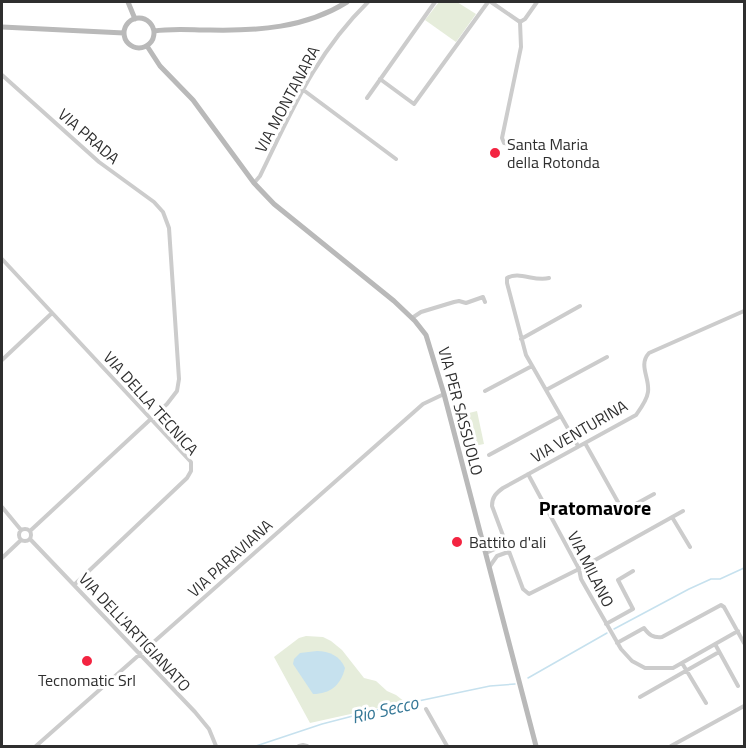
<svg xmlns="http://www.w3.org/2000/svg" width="746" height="748" viewBox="0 0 746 748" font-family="'Titillium Web',sans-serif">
<rect width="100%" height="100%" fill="#fff"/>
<path fill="#e6eddb" d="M439,2h18l19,12 -20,28 -31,-22z
M477,411l7,33 -15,3 -8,-32z
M306,636l17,1 8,4 11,9 22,28 12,3 11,10 9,4 9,7 -95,21 -36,-66 25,-19z"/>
<path fill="#c6e1ee" d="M317,651c12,0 23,5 28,17 -4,17 -15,26 -32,26l-20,-30 1,-5 6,-6z"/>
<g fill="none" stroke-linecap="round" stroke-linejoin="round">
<path stroke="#c6e1ee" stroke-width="1.5" d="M614,629l75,-40 22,-10h9l24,-11
M528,678l79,-45
M256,746l66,-22 58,-15 110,-23 25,-2"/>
<path stroke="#ccc" stroke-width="4" d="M491,2l29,20 5,-3 12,-17
M520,22l1,25 -19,91 2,5 23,4 2,4
M2,75l97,87 55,40 9,10 6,16 10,151 -2,12 -10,13 -137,127
M380,79l34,25 74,-102
M302,89l94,70
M367,98l68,-96
M254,183l6,-7c32,-65 55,-122 108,-174
M2,259l189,203v9l-4,7 -113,107
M549,278c-14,4 -30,-7 -42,0v5l19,72 52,91
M412,318l9,-6 33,-10 5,-1 7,2 17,-6 2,5
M521,339l59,-33
M2,360l50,-47
M546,390l61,-33
M485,391l47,-25
M585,443l38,68 31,-17
M489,455l72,-39
M528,474l51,95 2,10 40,70 11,12 13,7h28l65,-37
M2,507l19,23
M683,511l-104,58 -50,25 -6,-5 -31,-83c0,-9 4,-13 11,-18l133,-73c5,-7 11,-15 12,-23 2,-14 -10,-27 1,-39l95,-42
M672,517l18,30
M19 535a6 6 0 1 1 12 0a6 6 0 1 1-12 0Z
M30,539l165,173 14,17 7,17
M486,553l20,-9
M2,558l19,-18
M490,566l7,-10 11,-4
M606,624l27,-15 -15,-29 15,-9
M617,643l27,-15c5,7 9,10 18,9l59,-32 3,2 20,36
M715,644l23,42
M682,663l24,40
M640,697l79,-45
M426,709l21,37
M36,746l387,-342 21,-10
M299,746l4,-1 4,1
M671,746l73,-40"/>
<path stroke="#b9b9b9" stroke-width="5" d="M128,2l7,17
M124 33a15 15 0 1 1 30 0a15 15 0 1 1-30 0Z
M2,27l122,6
M154,31c18,-3 38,-1 56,-1 48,1 95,-2 137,-28
M147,46l13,20 33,34 61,83 20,21 120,97 21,20 11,14 18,59 92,352"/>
</g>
<g fill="#f32441" stroke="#fff" stroke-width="2">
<circle cx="495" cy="153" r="6"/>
<circle cx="457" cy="542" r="6"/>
<circle cx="87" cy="661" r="6"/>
</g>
<g text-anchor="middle" stroke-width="6" stroke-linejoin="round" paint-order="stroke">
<g font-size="16" fill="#2f2f2f" stroke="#fff">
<text transform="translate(287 99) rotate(-62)" y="6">VIA MONTANARA</text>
<text transform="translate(89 136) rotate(41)" y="6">VIA PRADA</text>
<text transform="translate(151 403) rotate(48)" y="6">VIA DELLA TECNICA</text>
<text transform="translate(461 411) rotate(75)" y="6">VIA PER SASSUOLO</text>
<text transform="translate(579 431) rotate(-30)" y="6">VIA VENTURINA</text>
<text transform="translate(230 558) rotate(-42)" y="6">VIA PARAVIANA</text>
<text transform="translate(591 569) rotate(63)" y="6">VIA MILANO</text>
<text transform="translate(135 632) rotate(47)" y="6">VIA DELL'ARTIGIANATO</text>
</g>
<g font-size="16" fill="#2f2f2f" stroke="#fff" text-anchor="start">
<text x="507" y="150">Santa Maria<tspan x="507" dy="18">della Rotonda</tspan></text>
<text x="469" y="548">Battito d'ali</text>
<text x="87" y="686" text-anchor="middle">Tecnomatic Srl</text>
</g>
<g font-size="18" font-style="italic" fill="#367897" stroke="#fff">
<text transform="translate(385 710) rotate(-13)" y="6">Rio Secco</text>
</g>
<g font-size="20" font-weight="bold" fill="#000" stroke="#fff">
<text x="595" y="515">Pratomavore</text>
</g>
</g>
<rect width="746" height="748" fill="none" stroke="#2f2f2f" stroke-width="6"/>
</svg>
